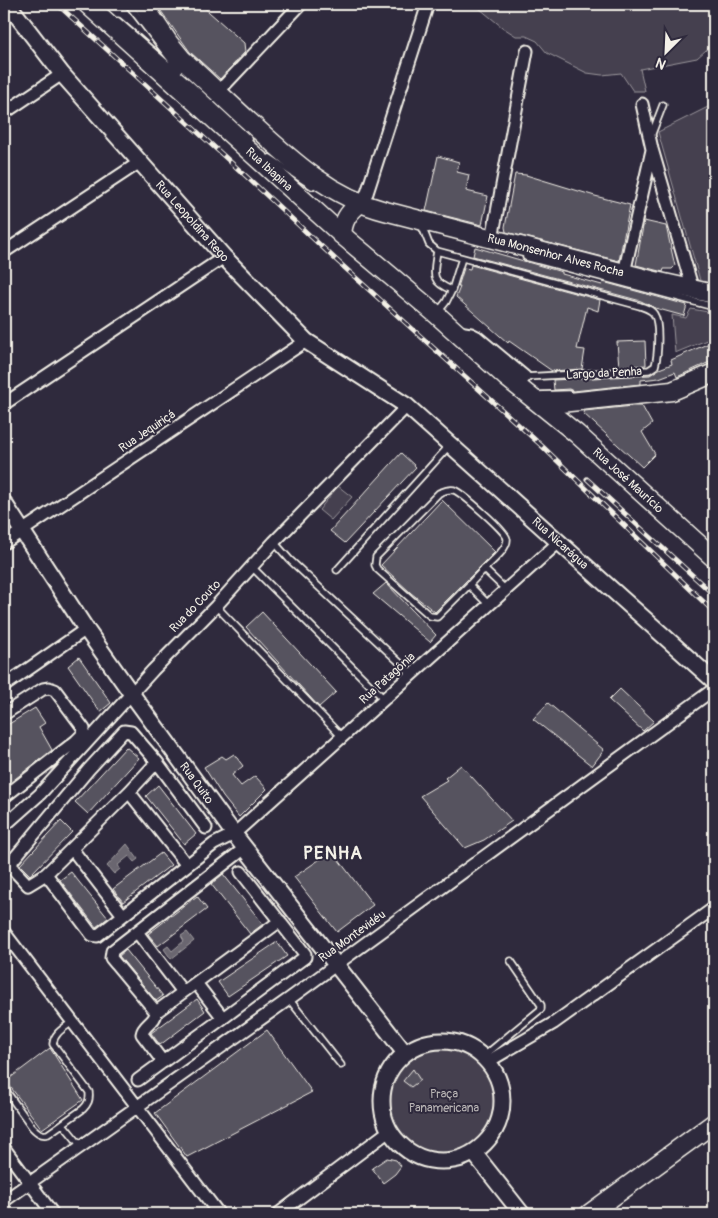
<svg xmlns="http://www.w3.org/2000/svg" width="718" height="1218" viewBox="0 0 718 1218" font-family="Pangolin,sans-serif">
<rect width="100%" height="100%" fill="#2f2a3d"/>
<filter id="ink" filterUnits="userSpaceOnUse"><feTurbulence type="fractalNoise" baseFrequency=".02" numOctaves="2"/><feDisplacementMap in="SourceGraphic" scale="10" xChannelSelector="R" yChannelSelector="G"/><feConvolveMatrix kernelMatrix="1 2 1 2 8 2 1 2 1" color-interpolation-filters="sRGB"/></filter>
<g filter="url(#ink)">
<path fill="#454050" stroke="#9c989c" d="M474,4h240v39l-17,15 -57,11 5,22h-12l-12,-18 -19,2 -15,-2 -40,-20 -10,-12 -11,-5h-10l-14,-9z
M714,104v180h-13l-43,-152z
M691,309l23,4v24l-39,16 -3,-38 14,3z
M338,486l14,11 -21,23 -12,-10z
M388 1101a55 55 0 1 1 110 0a55 55 0 1 1-110 0Z"/>
<path fill="#6a6670" stroke="#a19ea0" d="M127,844l11,15 -4,3 -5,-6 -11,9 2,4 -6,5 -7,-8z
M187,932l7,9 -23,18 -7,-10 4,-3 4,5 12,-10 -3,-5z"/>
<path fill="#56525f" stroke="#f4f1e8" d="M156,4h44l44,39 1,9 -25,27 -30,-27z
M438,156l21,6 -2,10 12,3 -3,16 22,5 -6,29 -56,-14z
M515,174l11,1 69,21 35,9 -11,56 -113,-29 -1,-5z
M644,221l22,5 9,40 -3,3h-8l-1,3 -27,-7z
M475,247l87,25v2l40,11 1,-3 84,23 -3,11 -29,-8 -14,-7 -168,-45z
M471,265l129,35 -2,11 -11,-4 -10,42 8,1 -3,19 -30,2 -43,-30 -1,2 -52,-46 4,-10h-2l6,-19 6,1z
M645,341l1,24 -27,2 -2,-25z
M714,341v19l-37,17 -2,-5 -16,6 -18,2v4l-68,7 -4,-2 -15,1 -1,-10 97,-5 9,-6 13,-5 -1,-4z
M633,406h9l10,18 -10,8 13,22 -13,13 -59,-54 1,-2z
M401,453l15,14 -71,76 -15,-12z
M442,500l53,52 -60,60 -24,-19 -30,-28z
M386,583l50,52 -6,7 -57,-48z
M262,612l74,80 -17,15 -73,-80z
M79,657l32,46 -11,9 -32,-46z
M620,689l34,32 -11,10 -34,-31z
M548,703l56,47 -12,16 -59,-47z
M35,708l10,15 -6,4 13,23 -46,36 -2,-3v-56z
M126,747l13,11 -51,56 -13,-12z
M234,754l9,12 -11,9 9,11 14,-10 12,13 -28,28 -16,-20 -19,-30 18,-11 4,3z
M461,765l51,56 -28,19 -19,8 -45,-52 27,-16 -2,-2z
M158,785l38,49 -12,10 -38,-48z
M61,821l11,11 -42,43 -10,-10z
M332,851l41,54 -36,27 -43,-55z
M161,853l10,12 -48,37 -10,-13z
M71,872l37,46 -12,9 -36,-47z
M223,874l40,50 -13,10 -39,-50z
M197,896l10,13 -49,37 -10,-12z
M277,942l10,14 -59,40 -10,-14z
M126,950l37,46 -7,5 -37,-45z
M197,999l8,12 -45,34 -9,-12z
M267,1030l45,62 -125,65 -32,-44z
M50,1048l33,52 -41,29 -36,-48z
M413,1069l7,11 -9,7 -8,-6z
M387,1158l9,2 5,6 -6,8 -12,9 -11,-15z"/>
<g fill="none" stroke-linecap="round" stroke-linejoin="round">
<g stroke="#f4f1e8" stroke-width="9">
<path id="lane" d="M128,4l51,66
M118,21l70,61 61,57
M651,136l12,-31
M270,158l42,28
M421,224l8,20 8,7 203,55c5,2 11,3 14,8 6,9 4,42 1,52l-6,4 -124,7
M437,251c-3,21 -8,31 15,39l-6,12 -8,10
M526,257l188,50
M452,290l10,-32
M536,395l33,-1
M274,542l16,18 122,114
M252,567l132,132
M337,570l112,-124
M469,585l15,-16
M489,605l-20,-20 -32,32 -7,-1 -53,-47 -2,-4 1,-8 63,-64c5,-2 9,-4 15,-3 8,3 53,42 53,49 1,10 -16,23 -23,30l22,21
M216,606l126,131
M289,999l52,66
M484,1056l57,-47v-4l-30,-44
M4,1088l28,39c5,5 9,9 16,7l35,-25c5,-5 7,-9 6,-17l-36,-48c1,-11 11,-16 19,-22
M63,1124l18,22"/>
</g>
<g stroke="#f4f1e8" stroke-width="15">
<path id="street" d="M218,92l83,-88
M642,104l10,45 41,141
M4,113l58,-39
M360,203l7,-10 61,-189
M492,239l35,-188
M4,252l136,-90
M624,273l28,-123
M458,332l13,2 6,3 48,40 -9,9
M4,404l220,-147
M4,543l302,-202
M4,686l82,-57
M4,714l39,-25 6,-1 6,2 29,39 -1,5 -7,7 -72,56
M129,792l57,72
M4,826l36,-32 113,-124 63,-64 58,-64 133,-136
M206,828l-49,-66 -26,-30 -7,-1 -35,38 -67,80 -10,12v7l16,17 18,-11 46,61 5,1 117,-92 20,-10 325,-292
M72,849l51,66
M46,874l83,-82 28,-30
M4,932l215,282
M137,932l46,60
M196,983l27,35 82,-61v-3l-64,-82
M156,1012l-45,-54 1,-7 133,-103
M489,1061l65,-38 160,-115
M163,1062l-21,-28c1,-9 14,-12 14,-22l124,-91
M138,1080l85,-62
M4,1148l49,66
M4,1201l285,-202 425,-310
M278,1214l111,-83"/>
</g>
<g stroke="#f4f1e8" stroke-width="19">
<g id="secondary">
<path id="s1" d="M8,4l54,70 162,183 82,84 101,65 307,275"/>
<path id="s2" d="M4,503l82,126 45,64 103,141 171,219"/>
<circle cx="442" cy="1101" r="60"/>
<path d="M474,1153l48,61"/>
</g>
</g>
<g stroke="#f4f1e8" stroke-width="21">
<g id="primary">
<path id="s3" d="M87,4l255,231 94,79 70,63 71,57 137,124"/>
<path id="s4" d="M143,4l26,39 13,16c24,22 47,44 70,65 40,37 79,73 133,87l266,69 63,14"/>
<path d="M342,235c1,-15 6,-22 18,-32"/>
<path d="M542,405l130,-14 42,-18"/>
<path d="M589,1214l125,-91"/>
</g>
</g>
<use href="#lane" stroke="#2f2a3d" stroke-width="5.5"/>
<use href="#street" stroke="#2f2a3d" stroke-width="11"/>
<use href="#secondary" stroke="#2f2a3d" stroke-width="15"/>
<use href="#primary" stroke="#2f2a3d" stroke-width="18"/>
<g stroke="#f4f1e8" stroke-width="5">
<path id="rail" d="M57,4l190,173 87,81 209,189 171,165
M587,479l127,116"/>
</g>
<use href="#rail" stroke="#2f2a3d" stroke-width="3" stroke-dasharray="9" stroke-linecap="butt"/>
</g>
</g>
<g text-anchor="middle" stroke-width="4" stroke-linejoin="round" paint-order="stroke">
<g font-size="12" fill="#f4f1e8" stroke="#2f2a3d">
<text dy="4" stroke="none"><textPath href="#s3" startOffset="246">Rua Ibiapina</textPath></text>
<text dy="4" stroke="none"><textPath href="#s1" startOffset="285">Rua Leopoldina Rego</textPath></text>
<text dy="4" stroke="none"><textPath href="#s4" startOffset="500">Rua Monsenhor Alves Rocha</textPath></text>
<text transform="translate(604 373) rotate(-3)" y="4">Largo da Penha</text>
<text transform="translate(147 431) rotate(-34)" y="4">Rua Jequiriçá</text>
<text dy="4" stroke="none"><textPath href="#s3" startOffset="721">Rua José Maurício</textPath></text>
<text dy="4" stroke="none"><textPath href="#s1" startOffset="776">Rua Nicarágua</textPath></text>
<text transform="translate(195 606) rotate(-46)" y="4">Rua do Couto</text>
<text transform="translate(387 678) rotate(-42)" y="4">Rua Patagônia</text>
<text dy="4" stroke="none"><textPath href="#s2" startOffset="340">Rua Quito</textPath></text>
<text transform="translate(352 936) rotate(-36)" y="4">Rua Montevidéu</text>
</g>
<g font-size="12" fill="#b7b3b3" stroke="#2f2a3d">
<text x="444" y="1098">Praça<tspan x="444" dy="14">Panamericana</tspan></text>
</g>
<g font-size="18" font-weight="bold" letter-spacing="1" fill="#f4f1e8" stroke="#2f2a3d">
<text x="333" y="859">PENHA</text>
</g>
</g>
<rect width="718" height="1218" fill="none" stroke="#2f2a3d" stroke-width="20"/>
<rect x="10" y="10" width="698" height="1198" fill="none" stroke="#f4f1e8" stroke-width="2" filter="url(#ink)"/>
<g transform="translate(666 52) rotate(204)" stroke="#2f2a3d" stroke-width="4" paint-order="stroke">
<path d="M0-4L9 19L0 12L-9 19Z" fill="#f4f1e8"/>
<text y="-8" font-size="14" font-weight="bold" text-anchor="middle" fill="#f4f1e8">N</text>
</g>
</svg>
